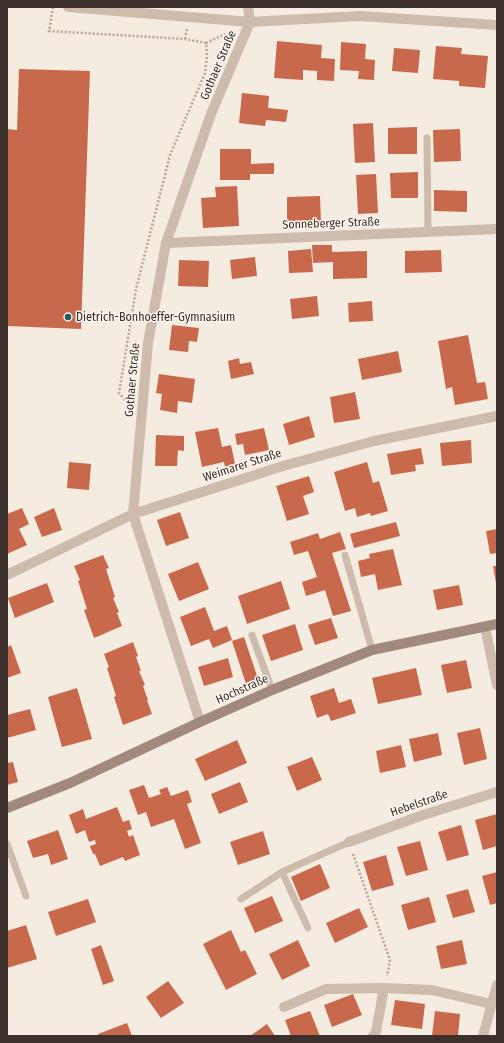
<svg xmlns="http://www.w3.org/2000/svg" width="504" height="1043" viewBox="0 0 504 1043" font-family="'Fira Sans Condensed',sans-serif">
<rect width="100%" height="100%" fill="#f4ebe1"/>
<path fill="#c8694b" d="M277,41l45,4 -1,13 14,1 -1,22 -17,-1v-9l-14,-1v10l-29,-2z
M341,42l25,2 -1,15 10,1 -1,20 -16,-1 1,-8 -19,-1z
M436,46l26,2 -1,6 27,2 -3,32 -26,-2v-5l-26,-2z
M394,48l26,2 -2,23 -26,-2z
M19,69l71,2 -9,258 -74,-3v-197l10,1z
M242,93l27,3 -1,12 20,2 -2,12 -20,-2 -1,6 -26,-3z
M373,123l2,39 -20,1 -2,-39z
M417,127v27h-29v-26z
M460,129l1,32 -27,1 -1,-32z
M220,149h31v15l23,-1v11h-24v6h-30z
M418,172v26h-27l-1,-25z
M376,174l2,39 -20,1 -2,-39z
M237,186l2,40 -36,2 -2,-30 15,-1 -1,-10z
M434,190l33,1v21l-33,-1z
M320,196l1,27 -34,2v-28z
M312,245h20v7l35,-1v27l-34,1v-17l-20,1z
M311,249l2,23 -24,1 -1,-22z
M441,250l1,22 -37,1v-22z
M255,257l2,19 -25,3 -2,-19z
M179,260l30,1 -1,26 -30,-1z
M317,296l2,20 -27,3 -2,-20z
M372,301l1,20 -24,1 -1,-19z
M172,325l27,3 -2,14 -8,-1 -1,11 -19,-2z
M468,335l9,48 8,-1 3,17 -33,6 -3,-18 -6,2 -8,-48z
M398,351l4,21 -40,8 -4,-21z
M239,358l1,6 11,-2 3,12 -23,5 -3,-18z
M159,374l36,5 -3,24 -14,-2 -1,12 -17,-3 2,-16 -6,-1z
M355,392l5,27 -26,4 -4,-26z
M309,416l6,21 -26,8 -6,-21z
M218,428l4,19 9,-2 4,19 -10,3 -1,-5 -22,5 -7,-35z
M264,428l5,22 -24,5 -2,-11 -6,1 -2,-11z
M156,435l28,1v15l-6,-1 -1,16h-22z
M471,440l1,23 -30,3 -2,-23z
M421,448l3,16 -9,1 1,6 -25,4 -4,-21z
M69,462l22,2 -2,26 -22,-2z
M367,462l6,21 6,-2 9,30 -17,5 -1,-3 -13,4 -2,-9 -10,3 -11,-39z
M309,476l5,16 -11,4 6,18 -22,7 -11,-35z
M22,508l7,16 -10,5 8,16 -20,9v-40z
M54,508l8,22 -20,7 -8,-20z
M180,512l9,26 -23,8 -9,-26z
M396,522l4,14 -46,12 -4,-14z
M497,529v24l-7,1 -4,-23z
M340,532l6,17 -14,4 19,58 -18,5 -8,-26 -19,6 -4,-14 15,-5 -9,-26 -14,4 -4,-13 28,-9 2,6z
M393,549l9,36 -24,5 -3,-16 -14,3 -3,-16 12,-3 -1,-4z
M103,555l6,13 -3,1 9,28 -2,1 6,14 -2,1 5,13 -28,12 -10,-28 3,-1 -9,-28 2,-1 -6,-14z
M198,562l11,27 -30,12 -11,-27z
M493,566h4v17h-1z
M281,581l9,28 -43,15 -9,-28z
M47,583l7,19 -39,16 -7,-20z
M459,585l4,20 -26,5 -4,-20z
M205,607l9,24 13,-5 5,14 -19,8 -4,-9 -18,7 -11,-29z
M331,618l7,20 -23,7 -7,-20z
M295,624l8,26 -32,11 -9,-26z
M244,637l14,42 -12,5 -14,-43z
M133,642l5,14 -2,1 5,14h-2l6,14 -2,1 5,14h-1l5,14 -29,11 -9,-28 2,-1 -9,-28 2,-1 -5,-13z
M11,645l10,28 -14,5v-31z
M228,658l5,19 -29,9 -6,-19z
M466,660l6,28 -25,5 -6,-28z
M416,668l6,27 -44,9 -6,-26z
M77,688l15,51 -30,8 -14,-50z
M334,688l5,15 12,-4 5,14 -25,8 -3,-7 -11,4 -7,-22z
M30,709l6,21 -29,8v-23z
M480,728l7,31 -23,6 -7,-32z
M438,733l4,22 -28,7 -5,-23z
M237,740l10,23 -42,18 -10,-22z
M401,745l5,22 -26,6 -4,-22z
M312,757l10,23 -25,11 -10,-24z
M13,762l5,20 -11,3v-22z
M240,782l8,20 -29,12 -8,-20z
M144,785l5,13 12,-4 -2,-4 8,-3 4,9 17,-6 4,12 -5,2 14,39 -16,6 -11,-30 -23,8 -5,-15 -8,3 -9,-25z
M117,807l6,15 6,-2 3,9 -5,2 2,6 4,-2 7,20 -15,6 -2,-4 -23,9 -5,-12h-2l-3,-8 6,-2 -1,-4 -6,2 -4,-12 -9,4 -7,-19 14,-6 3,10z
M497,814v32l-14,4 -8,-30z
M461,825l8,30 -22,6 -9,-29z
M58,830l10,29 -17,6 -3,-11 -15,4 -6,-17z
M263,831l7,23 -32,11 -8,-23z
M420,841l8,29 -22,6 -9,-29z
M386,855l8,30 -22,6 -9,-29z
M320,864l10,24 -29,13 -10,-24z
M497,872v31l-7,2 -8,-29z
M468,889l7,23 -22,6 -7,-23z
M272,896l11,25 -28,12 -11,-25z
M429,897l7,25 -28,8 -7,-25z
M88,899l8,23 -40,14 -8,-24z
M359,908l9,19 -33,16 -9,-20z
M26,925l11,34 -30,9v-37z
M231,930l10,22 4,-2 12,24 -31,16 -23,-46z
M298,940l12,26 -28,14 -13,-26z
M462,940l5,24 -26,5 -5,-23z
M101,945l13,36 -11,4 -12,-36z
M168,981l16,22 -23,15 -15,-21z
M353,994l9,21 -30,12 -8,-22z
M395,1000l30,4 -3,25 -31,-4z
M310,1011l10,25h-29l-6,-16z
M435,1011l25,3 -2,22h-26z
M127,1023l5,13h-34v-2z
M267,1024l8,12h-25z"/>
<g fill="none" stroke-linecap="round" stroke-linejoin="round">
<path stroke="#b9a596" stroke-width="2.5" stroke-dasharray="2 2" stroke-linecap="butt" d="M53,7l-4,24 136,8 21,4 1,13 -2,17 -35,82 -34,134 -17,104 11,13
M185,39l2,-10
M206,43l19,-9
M353,854l37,106 -3,16"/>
<path stroke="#cdbbac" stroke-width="7" d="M427,138l1,94
M345,555l27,95
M252,635l20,55
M7,844l19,52
M282,872l26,56
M241,899l41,-27 67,-30"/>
<path stroke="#cdbbac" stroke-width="10" d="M68,7l182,15 110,-6 137,9
M166,243l331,-14
M7,575l126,-61 150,-48 91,-25 123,-25
M485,627l12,58
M200,722l-67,-208 15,-171 18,-100 45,-129 39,-92 -2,-15
M349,842l74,-27 74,-23
M284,1007l42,-18 58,-1 48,2 59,14
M373,1036l3,-4 8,-44
M483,1036l14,-51"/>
<path stroke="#a18a7d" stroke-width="10" d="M7,808l63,-25 130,-61 72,-32 100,-40 125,-26"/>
</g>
<circle fill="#1f5a5e" stroke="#fbf5ee" stroke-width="1.5" cx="68" cy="317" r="4"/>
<g text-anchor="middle" stroke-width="3" stroke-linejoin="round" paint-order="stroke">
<g font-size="12" fill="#3b302b" stroke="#fbf5ee">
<text transform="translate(218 65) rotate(-67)" y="4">Gothaer Straße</text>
<text transform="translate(331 223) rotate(-2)" y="4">Sonneberger Straße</text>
<text transform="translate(132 380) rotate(-85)" y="4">Gothaer Straße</text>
<text transform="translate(242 465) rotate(-18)" y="4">Weimarer Straße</text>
<text transform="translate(242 689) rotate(-24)" y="4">Hochstraße</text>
<text transform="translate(419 803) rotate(-19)" y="4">Hebelstraße</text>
</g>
<g font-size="12" fill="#3b302b" stroke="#fbf5ee" text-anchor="start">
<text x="76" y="321">Dietrich-Bonhoeffer-Gymnasium</text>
</g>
</g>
<rect width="504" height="1043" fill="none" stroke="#3b302b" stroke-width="16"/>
</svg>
